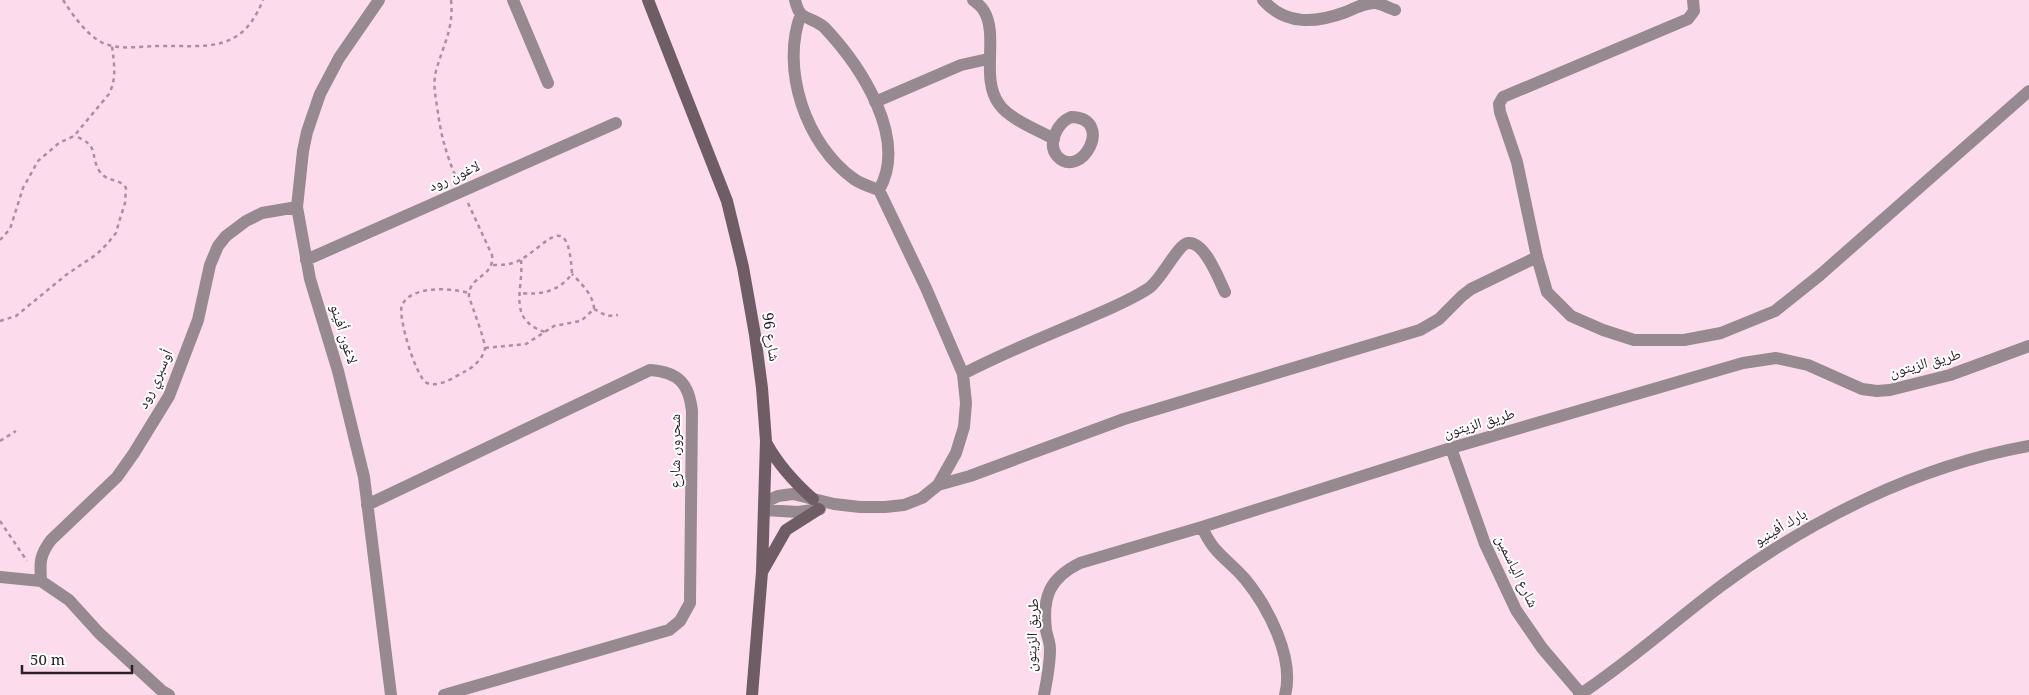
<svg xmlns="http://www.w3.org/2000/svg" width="2029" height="695" viewBox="0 0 2029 695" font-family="'Noto Serif','Noto Naskh Arabic',serif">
<rect width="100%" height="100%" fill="#fcdcec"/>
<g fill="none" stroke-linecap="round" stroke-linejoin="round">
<path stroke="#a8909c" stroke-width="2.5" stroke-dasharray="4 4" stroke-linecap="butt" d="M63,0c10,15 22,33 38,42 17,9 38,4 57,4 48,-1 83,9 105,-46
M451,0c3,29 -8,45 -15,71 -3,12 -1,23 1,35 4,30 8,45 20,74
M468,203l24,52c3,23 -24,20 -23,42 3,9 16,43 16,51 -1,9 -11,19 -19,23 -10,5 -27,17 -39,12 -11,-5 -30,-68 -25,-78 10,-20 49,-17 67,-12
M0,240l10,-11 13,-41 15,-27 21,-18 15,-7 35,-42c8,-16 5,-31 3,-48
M521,260c3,30 -15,59 24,72
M493,265c8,0 15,0 23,-3 29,-13 52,-58 56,12 -14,18 -31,21 -52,19
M594,309l13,7 11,-1
M0,321l16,-5 50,-41 31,-21 10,-10 9,-11 3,-11 6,-19 1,-15c-6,-10 -19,-6 -26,-16 -11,-16 1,-27 -26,-36
M485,348l41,-4 28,-18 27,-5 13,-12c0,-13 -13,-26 -22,-35
M0,441l16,-10
M0,521l27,40"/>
<path stroke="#96898f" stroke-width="12" d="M379,0l-40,58 -19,36 -13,38 -4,19 -6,56 13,72 28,92 26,106 27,218
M513,0l35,83
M973,0c4,3 9,7 11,11 15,25 -4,67 15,93 10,15 39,26 55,35
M1263,0c23,26 53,23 83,12 9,-4 20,-10 30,-9 6,1 13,5 19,7
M1693,0l1,11 -6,8 -185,78 -4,7 1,8 17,50 20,95 10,35 24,24 32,14 31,10h50l37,-7 54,-22 45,-36 209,-184
M801,14c-21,55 5,131 53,165 7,5 17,8 25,11
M875,102l86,-37 27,-6
M1071,117c45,1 10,65 -14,39 -10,-12 0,-33 14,-39z
M306,260l310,-137
M963,374c38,-20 78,-36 118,-53 23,-10 47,-19 68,-33 12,-8 29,-44 39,-45 17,-2 31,37 37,49
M1451,448l34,96 31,66 26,38 40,47
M938,485l32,-9 154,-57 296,-89 19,-11 23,-23 9,-7 66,-32
M765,502l13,-6 15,-2 41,10 26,3h25l19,-2 18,-7 16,-13 18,-32 8,-26 2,-24 -3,-29 -37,-86 -47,-98c30,-52 -19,-125 -55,-163 -7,-6 -17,-8 -23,-13 -3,-3 -5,-10 -6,-14
M367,505l283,-135c29,2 39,14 42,41l-2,192 -10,18 -11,9 -225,65
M764,510l34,2 22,-3
M1202,527c12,28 25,31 43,52 23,28 50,79 40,116
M0,577l41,4 28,19 30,33 63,58 7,4
M41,581c-1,-18 -2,-25 10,-41l66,-63 17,-24 35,-57 29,-76 12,-55 8,-19 8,-10 20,-15 16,-8 35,-6
M1044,695c3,-15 6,-31 6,-46 0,-7 -3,-13 -4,-19 -4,-34 4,-52 34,-67l122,-36 249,-79 292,-85 33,-5 32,7 54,24 15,2 13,-1 60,-15 79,-29
M1579,695c50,-33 94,-73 142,-109 90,-67 197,-120 308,-140"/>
<path stroke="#6f5d66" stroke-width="12" d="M648,0l79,201 16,66 12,68 7,53 4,53 -4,131 -10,123
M767,444c12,22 27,38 46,55
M762,572l24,-42 33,-21"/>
</g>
<g text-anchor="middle" stroke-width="4" stroke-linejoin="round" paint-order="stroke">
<g font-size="15" fill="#2c2026" stroke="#fff">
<text transform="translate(454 176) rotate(-24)" y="5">لاغون رود</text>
<text transform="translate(344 334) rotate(73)" y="5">لاغون أفينو</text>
<text transform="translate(771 337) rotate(81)" y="5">شارع 96</text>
<text transform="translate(1925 363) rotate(-15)" y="5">طريق الزيتون</text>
<text transform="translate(155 379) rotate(-65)" y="5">أوسبري رود</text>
<text transform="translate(1479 423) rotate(-16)" y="5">طريق الزيتون</text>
<text transform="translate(675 451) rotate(-90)" y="5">شحرور، شارع</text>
<text transform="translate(1780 527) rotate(-31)" y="5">بارك أفينيو</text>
<text transform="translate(1517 571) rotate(64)" y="5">شارع الياسمين</text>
<text transform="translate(1032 635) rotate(-88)" y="5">طريق الزيتون</text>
</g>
</g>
<path d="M22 665v8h110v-8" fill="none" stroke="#2c2026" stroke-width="2.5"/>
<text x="30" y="665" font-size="15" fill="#2c2026" stroke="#ffffff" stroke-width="4" paint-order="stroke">50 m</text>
</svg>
